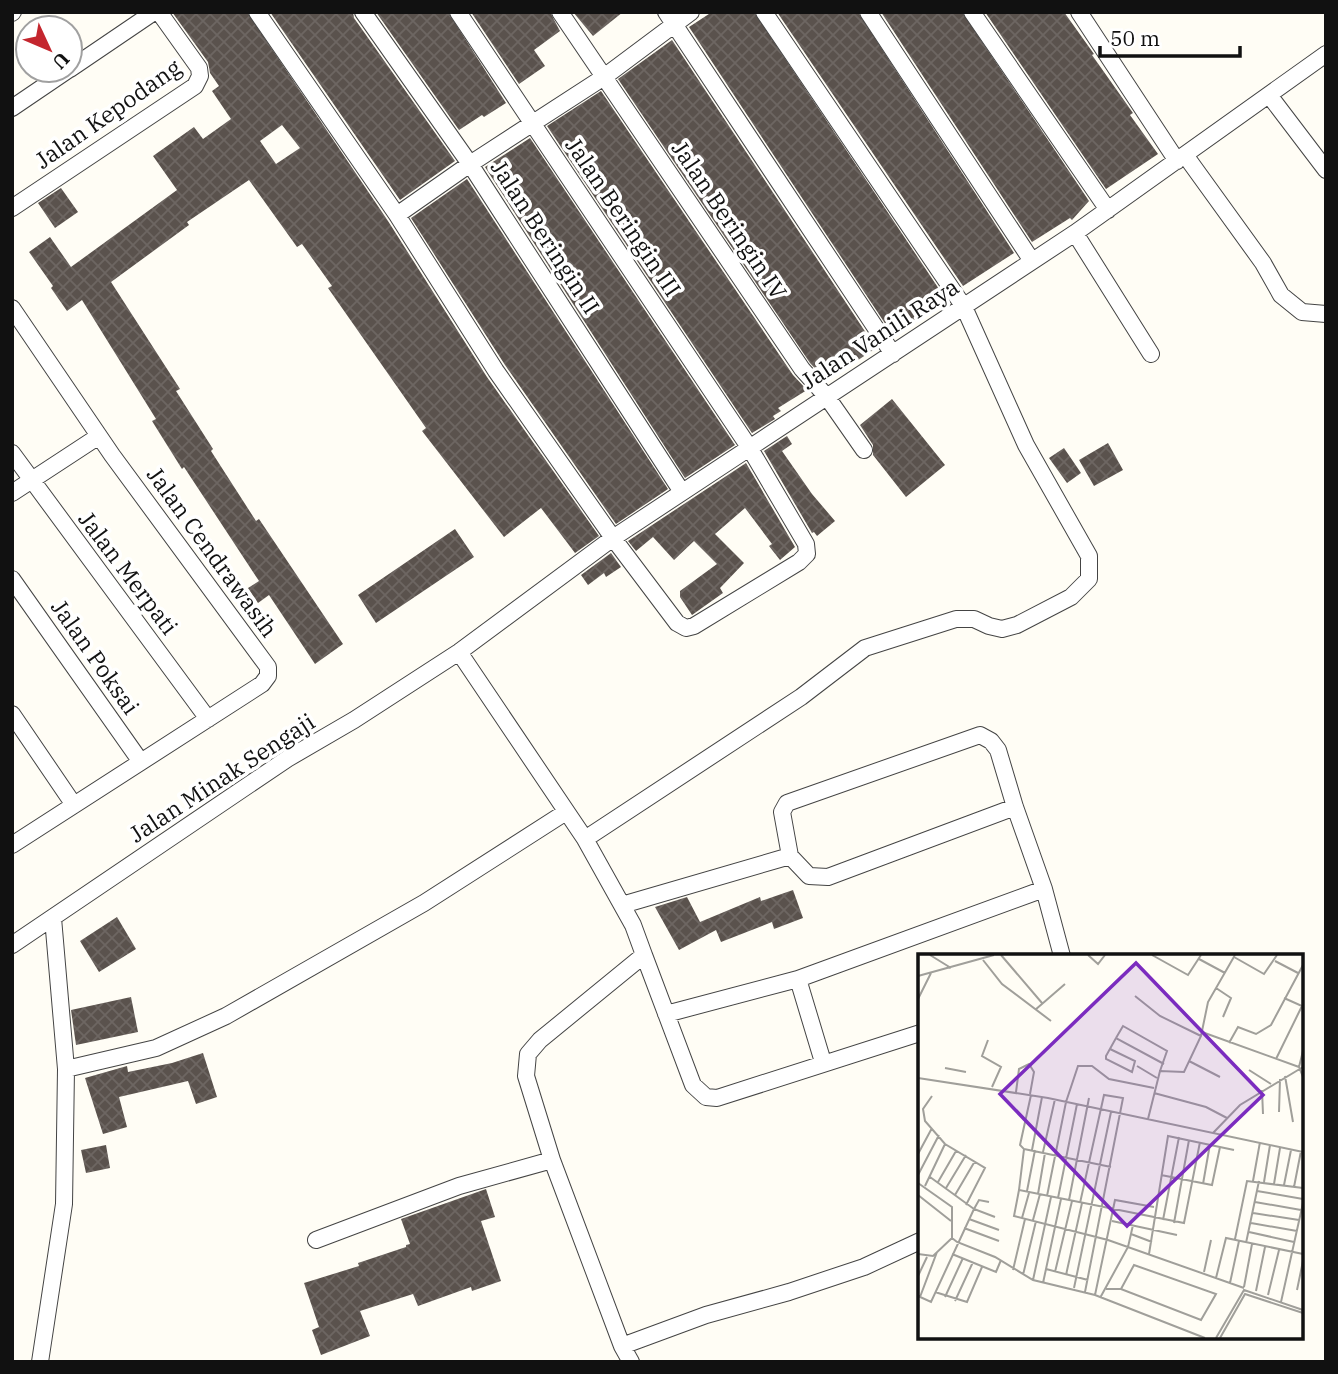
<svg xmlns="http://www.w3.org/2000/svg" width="1338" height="1374" viewBox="0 0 1338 1374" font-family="'IBM Plex Serif',serif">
<defs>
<pattern id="building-cross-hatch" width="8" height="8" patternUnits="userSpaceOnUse" patternTransform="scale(1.75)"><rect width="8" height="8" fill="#5a524d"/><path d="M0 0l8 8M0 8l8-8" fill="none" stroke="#6d6662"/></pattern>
</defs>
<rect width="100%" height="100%" fill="#fffdf5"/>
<path fill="url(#building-cross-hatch)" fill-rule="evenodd" d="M172,12h75l141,209 99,156 112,159 -24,17 -34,-45 -37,29 -82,-106 4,-3 -98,-140 4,-2 -30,-42 -5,3 -48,-67 -62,42 2,3 -78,57 69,107 -4,2 37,58 -2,2 45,70 3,-2 84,125 -28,20 -46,-69 -11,8 -10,-15 11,-7 -75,-114 -2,2 -30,-48 4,-2 -74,-119 -15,11 -16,-23 2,-2 -24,-34 21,-15 21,30 106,-77 -24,-34 41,-29 9,12 28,-20 -19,-28 7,-5 -9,-13 -2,-11zM282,125l18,23 -24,16 -16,-23z
M270,12h83l1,6 101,143 -55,39z
M376,12h72l58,91 -22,14 -2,-2 -23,15z
M471,12h79l10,19 -26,19 11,16 -26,18z
M573,12h50l-30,24z
M712,12h42l189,283 -27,18 3,4 -27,17 -203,-307z
M777,12h81l156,241 -51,33z
M881,12h81l127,189 -17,19 -2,-2 -38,24z
M985,12h79l30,42 -2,1 41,58 -3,2 28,39 -52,35z
M672,40l204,308 -49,33 -17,-18 -192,-284z
M601,91l192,284 14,15 -29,18 3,3 -8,5 2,3 -23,14 -205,-307z
M530,138l205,307 -50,33 -200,-311z
M467,179l201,310 -52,35 -111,-159 -94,-147z
M61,188l17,24 -23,16 -17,-25z
M892,399l53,66 -39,32 -33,-42v-10l-13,-20z
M787,436l5,8 -10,7 30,43 23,27 -18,15 -3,-4 -2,1 -48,-82z
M1108,443l15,27 -29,16 -15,-26z
M1064,448l17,25 -14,10 -18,-25z
M746,463l49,84 -15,13 -11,-14 3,-2 -27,-36 -30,26 29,29 -24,25 3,5 -31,22 -12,-18v-6l37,-27 -23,-23 -20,19 -21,-23 -17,14 -8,-10z
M455,529l19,28 -98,66 -18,-28z
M611,553l10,14 -15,10 -2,-4 -16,12 -7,-10z
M793,890l10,28 -29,11 -2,-7 -51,20 -5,-12 -37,20 -24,-43 32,-10 13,25 60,-25 1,4z
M117,917l19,32 -37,23 -19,-31z
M131,997l7,35 -62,13 -5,-35z
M203,1053l14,44 -21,7 -8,-23 -69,16 8,30 -24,7 -18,-56 42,-12 1,6 44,-9z
M106,1145l4,23 -24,5 -5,-23z
M486,1189l9,28 -14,4 20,60 -29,10 -1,-4 -53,19 -5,-12 -53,17 10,25 -49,19 -9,-25 7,-3 -15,-44 55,-17 -1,-3 48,-16v-2l4,-1 -9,-25z"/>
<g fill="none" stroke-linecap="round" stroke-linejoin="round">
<g stroke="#444" stroke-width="18">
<path id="street" d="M257,12l140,203 99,156 117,167 64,85 9,5 8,-2 105,-64 8,-8 -1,-10 -57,-97 -291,-435
M363,12l107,152 212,328
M560,12l242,357 25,28 37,53
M666,12l227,342
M868,12l164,249
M972,12l136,198
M1079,12l98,149
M12,13l1,-1
M70,69l84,-57
M1269,95l57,75
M12,108l56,-38
M1185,155l78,108 18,32 21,17 24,2
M12,208l183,-122 5,-10 -1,-8 -40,-56
M397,215l73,-51 134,-87 87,-65
M1075,233l76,121
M12,308l100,147 156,212v9l-6,8 -250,161
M12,453l196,266
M12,493l87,-57
M12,579l129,183
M459,652l126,187 48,86 11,30 -104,85 -12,14 -2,22 26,84 70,186 9,16
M12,714l62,91
M585,839l216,-142 64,-49 91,-29h18l15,7 13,3 15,-4 54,-28 18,-18v-23l-63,-111 -62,-138 -200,-295
M1044,889l18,67
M622,905l168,-49
M12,945l275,-186 67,-39 105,-68 154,-114 462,-305 251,-179
M644,955l49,130 13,12 11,1 203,-65
M798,979l25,83
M666,1014l132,-35 246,-90 -29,-82 -17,-57 -7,-9 -11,-6 -193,68 -5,9 8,44 19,20 19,1 187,-70
M66,1069l90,-21 70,-32 198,-113 142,-91
M316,1240l143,-54 93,-26
M622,1346l84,-31 83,-23 75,-25 56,-26
M40,1362l24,-158 2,-135 -13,-151"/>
</g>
<use href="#street" stroke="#fff" stroke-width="16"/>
</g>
<g text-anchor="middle" stroke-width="7" stroke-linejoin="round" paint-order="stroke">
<g font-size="23" fill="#111" stroke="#fff">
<text transform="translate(108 114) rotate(-35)" y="8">Jalan Kepodang</text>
<text transform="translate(623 217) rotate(56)" y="8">Jalan Beringin III</text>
<text transform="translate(729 220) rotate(56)" y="8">Jalan Beringin IV</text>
<text transform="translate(545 237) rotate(57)" y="8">Jalan Beringin II</text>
<text transform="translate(880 334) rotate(-33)" y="8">Jalan Vanili Raya</text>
<text transform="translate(212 552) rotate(54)" y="8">Jalan Cendrawasih</text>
<text transform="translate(128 573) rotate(53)" y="8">Jalan Merpati</text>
<text transform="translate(95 657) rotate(55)" y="8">Jalan Poksai</text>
<text transform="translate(222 778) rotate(-33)" y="8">Jalan Minak Sengaji</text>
</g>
</g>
<g transform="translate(918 954)">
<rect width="385" height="385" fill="#fffdf5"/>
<path fill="none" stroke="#a09f9a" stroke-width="2" d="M12,1l21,13M83,1l41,48M170,1l10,9 7,-9M234,1l36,20 13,-20M316,3l30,17 13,-19M281,5l26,14M65,6l19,24 49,37M357,7l23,12M0,22l76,-21M298,34l15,10 -8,19M217,42l25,20 41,20M0,45l13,-26M117,56l30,-26M284,78l97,35M198,84l7,-12 44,25 -7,20M70,86l-6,16 19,11 -9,20M311,89l9,-16 18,7 15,-9 32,-60M192,95l25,12 -3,11 -26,-13v-3l10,-18 48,26M385,97l-4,16 4,10M358,105l26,-53 -18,-8M271,107l31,16M219,112l20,12M27,114l21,4M331,116l22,14M367,122l8,46M0,124l130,20 255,54M344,136l1,24M98,138l3,-23 10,-5 5,8 -4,22M236,139l52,14 21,11M113,141l-11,50 4,4 -5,41 165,33 16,-81M14,142l-9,13 2,12 20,23 40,24 -19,37M361,158l1,-33M230,165l12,-48 24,1 17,-36 7,-34 27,-47M295,179l27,-28 63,-38M106,195l87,18M114,196l10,-53M125,198l12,-53M0,200l14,-26M0,221l21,-40M243,221l51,10 8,-38M335,227l7,-39M20,228l18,-31M346,228l6,-37M0,229l34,24v31l5,4 38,15 38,23 62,15 110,43M285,230l7,-40M356,230l6,-36M366,231l7,-35M7,232l20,-42M376,233l7,-36M28,234l20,-33M101,236l-5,26 94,24 136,48M109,237l8,-41M339,237l46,8M120,240l7,-41M0,241l33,26M37,241l20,-34M129,242l19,-94 12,-36h14l17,13 45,9M140,244l19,-94M151,246l20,-102M71,248l-10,-2 -5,9 21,8M337,248l46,8M162,249l24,-108 19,3 -38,194M335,259l46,7M104,264l7,-25M51,265l30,11M115,266l7,-26M245,266l16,-83M194,267l65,14M256,269l15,-83M333,269l46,8M46,274l35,13M331,278l45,10M213,280l21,8M317,285l12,-58 56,7M328,289l13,-62M0,300l15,2 19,-18M34,300l44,18 5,-12M231,300l19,-118 66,14M128,315l42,11M95,316l12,-51M137,318l17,-71M286,318l7,-32M105,321l13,-54M148,321l16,-72M0,322l9,-19M298,324l10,-40 77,16M115,326l18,-83M125,329l18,-84M312,329l9,-42M326,333l8,-43M156,334l37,-176M188,335h15l80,31 15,-26 -82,-29 -13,24M379,336l6,-29M338,337l9,-44M17,338l32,10 15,-35M177,341l20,-95 39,7M350,341l11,-45M0,342l13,6 43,-93 -44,-32M2,343l17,-45M27,343l18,-39M182,344l28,-51 5,-22M37,347l18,-39M363,348l22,-99M298,384l28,-48 59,20M302,384l25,-44 58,19"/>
<path fill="#7b2cbf" fill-opacity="0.15" stroke="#7b2cbf" stroke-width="3.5" d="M218,9l127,132 -136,131 -127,-132z"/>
<rect width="385" height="385" fill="none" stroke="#111" stroke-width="3.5"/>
</g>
<rect width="1338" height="1374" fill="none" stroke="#111111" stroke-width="28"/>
<g transform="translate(49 49) rotate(134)"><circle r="33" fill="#ffffff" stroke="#a0a0a0" stroke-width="2"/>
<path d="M0-5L12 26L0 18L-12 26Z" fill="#c4262e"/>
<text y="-10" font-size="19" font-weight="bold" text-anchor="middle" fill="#111111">U</text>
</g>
<path d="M1100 46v10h140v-10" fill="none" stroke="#111111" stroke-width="3.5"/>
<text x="1110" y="46" font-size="21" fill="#111111" stroke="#ffffff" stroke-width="5" paint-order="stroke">50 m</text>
</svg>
